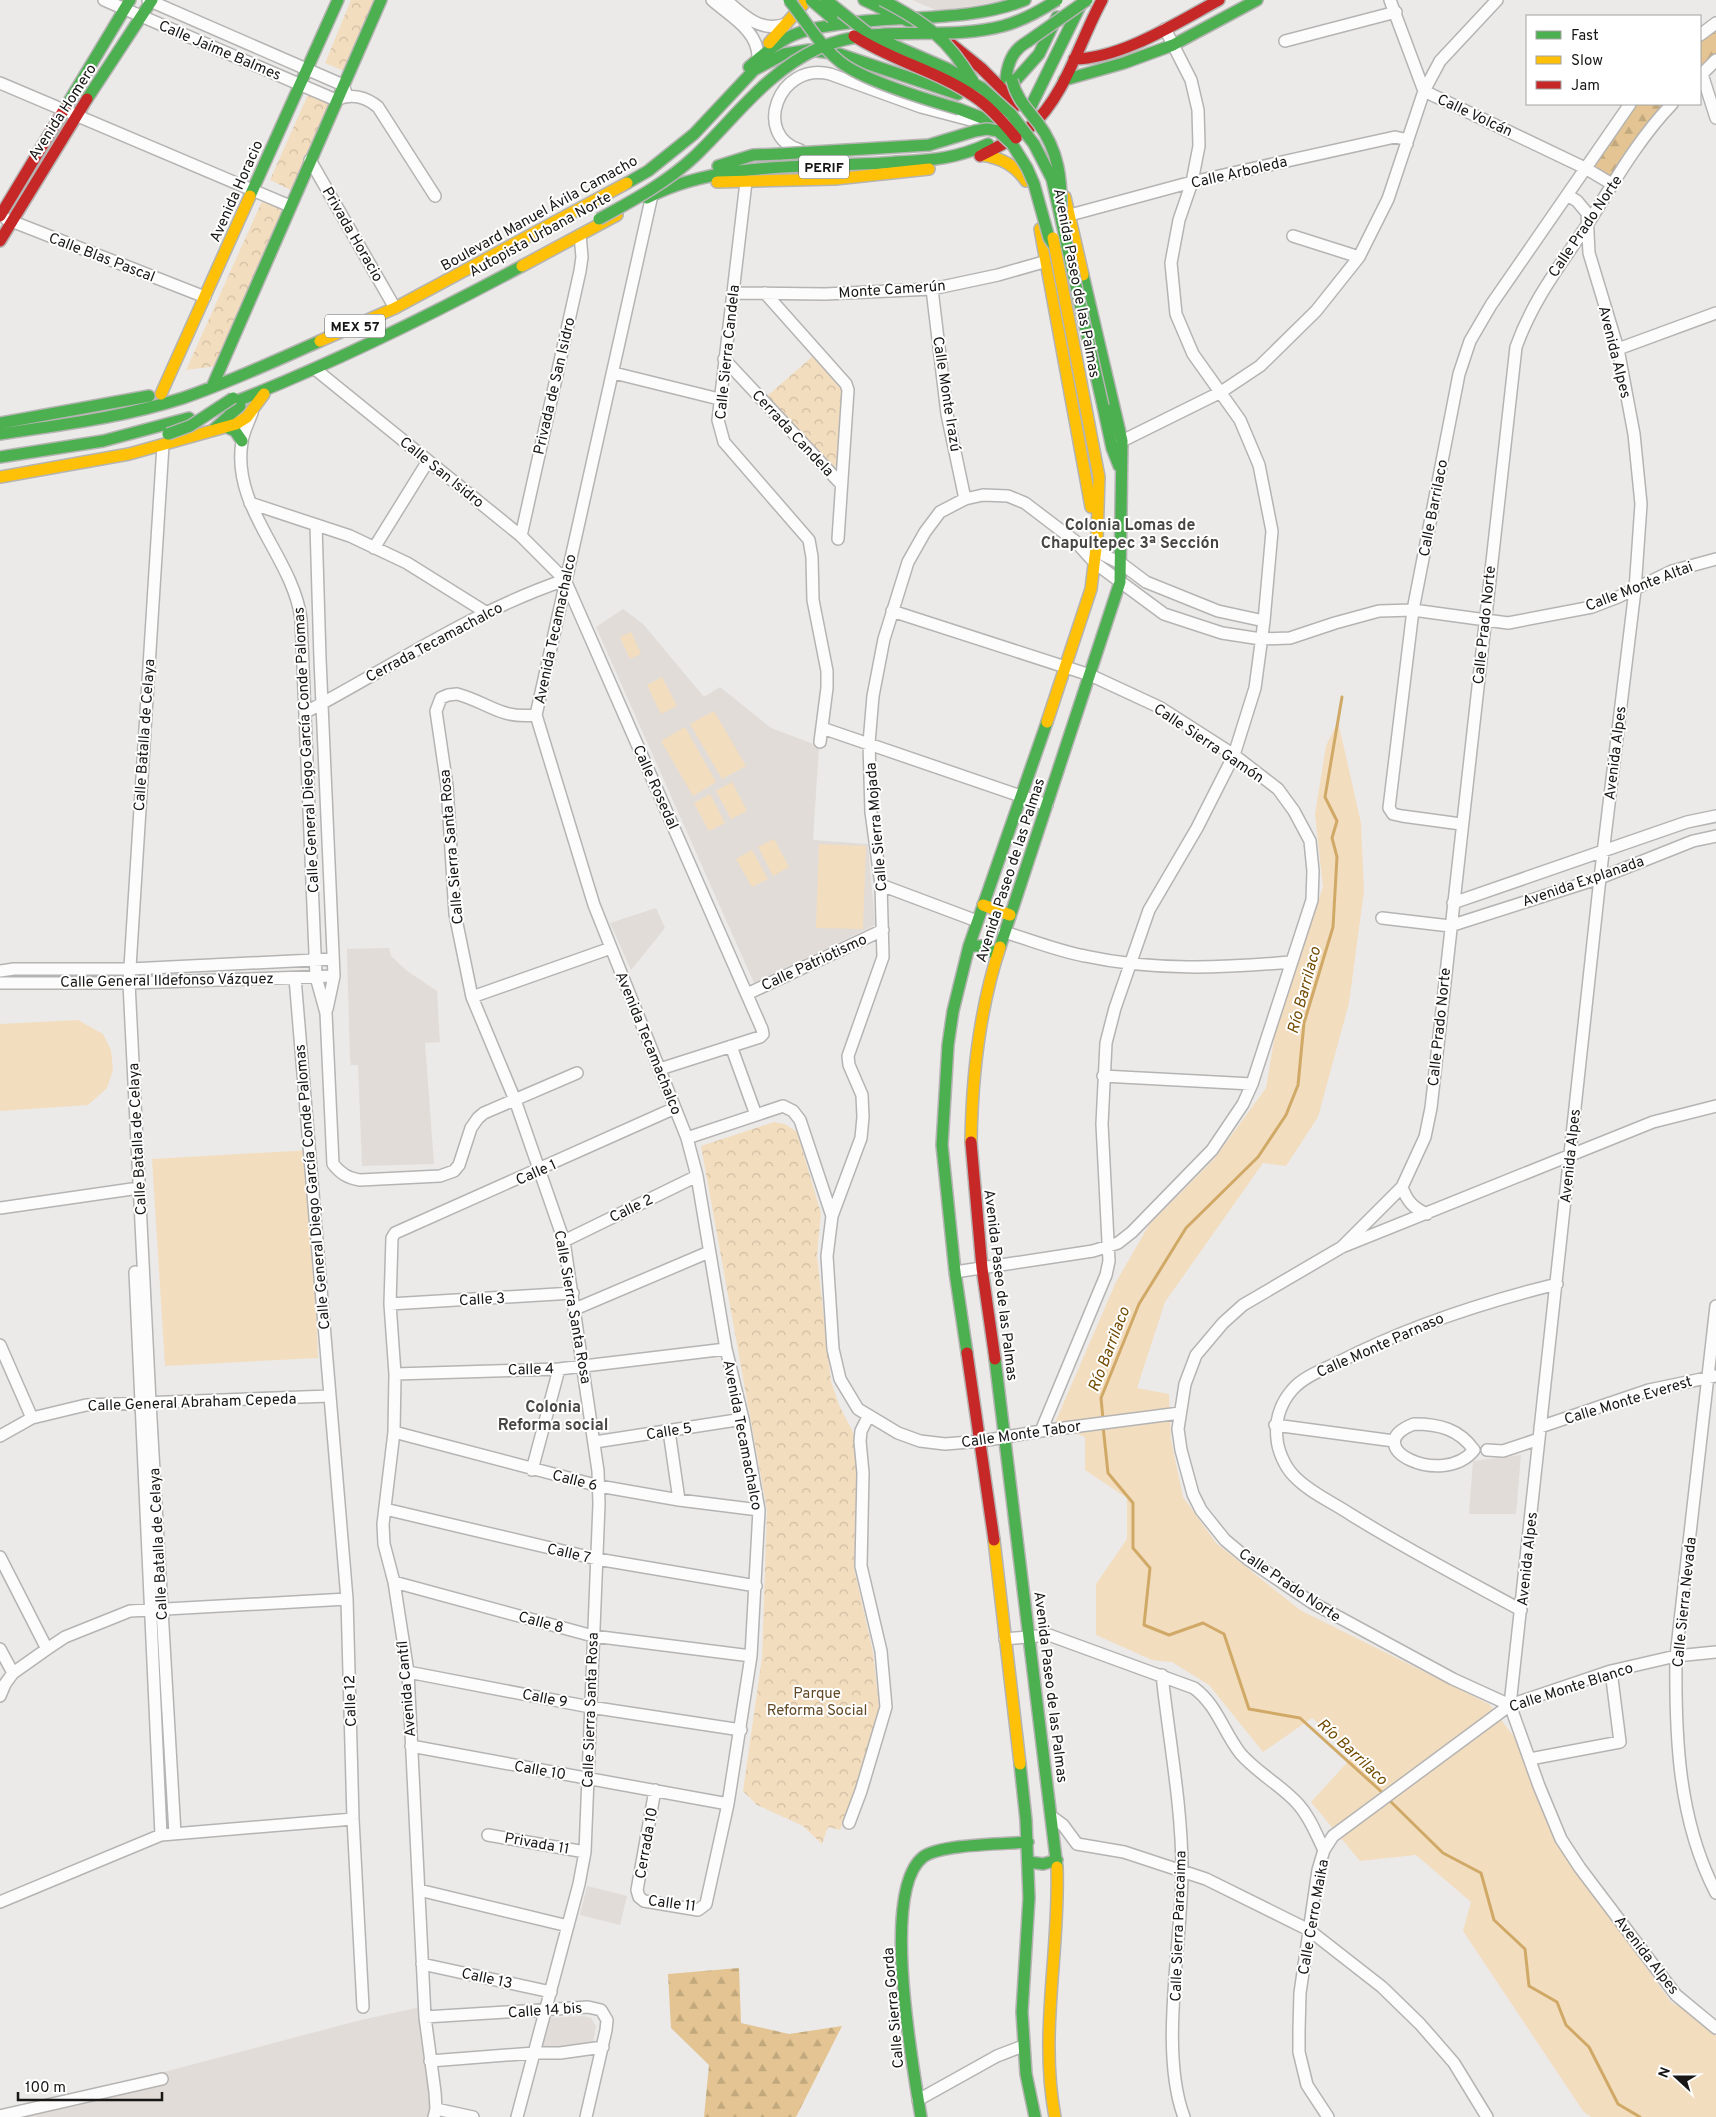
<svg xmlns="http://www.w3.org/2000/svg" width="1716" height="2117" viewBox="0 0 1716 2117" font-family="Overpass,sans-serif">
<defs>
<pattern id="forest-firs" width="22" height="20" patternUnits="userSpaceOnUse" patternTransform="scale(1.25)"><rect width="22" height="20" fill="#e3c492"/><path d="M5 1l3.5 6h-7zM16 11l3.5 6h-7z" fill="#c2a87d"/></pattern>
<pattern id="park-crowns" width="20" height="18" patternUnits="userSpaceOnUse" patternTransform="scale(1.25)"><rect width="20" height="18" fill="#f3ddbf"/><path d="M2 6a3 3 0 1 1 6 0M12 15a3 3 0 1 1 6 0" fill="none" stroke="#d0bda3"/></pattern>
</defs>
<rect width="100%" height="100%" fill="#ebeae9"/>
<path fill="#e1dcd7" d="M912,0h96l-70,11z
M623,609l20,15 61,73 16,-10 51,41 48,18 -6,94 55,4 7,81 -121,58 -158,-356z
M656,908l9,20 -34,42 -21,-47z
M389,948l2,8 16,15 30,20 3,51 -15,1 9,121 -72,2 -4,-101h-7l-1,-6 -3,-110z
M1521,1455l-5,59h-47l4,-53z
M587,1886l40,10 -7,29 -40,-10z
M421,2007l10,74v36h-431v-2l361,-95z
M584,2016l7,2 5,8 -3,17 -10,6h-42l8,-31z"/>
<path fill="#f3ddbf" d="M631,632l10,22 -11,5 -10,-22z
M662,677l15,29 -16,8 -14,-29z
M714,711l32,55 -24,13 -32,-55z
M1338,721l23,102 3,68 -15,112 -31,114 -32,49 -23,-3 -98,139 -28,86 32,6 2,46 12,57 33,46 84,67 189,94 26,34 61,132 95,132 19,11 26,23v81h-125l-8,-6 -120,-180 8,-29 -55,-47 -56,6 -49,-59 43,-47 -42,-37 -49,34 -54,-67 -37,-23 -20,-2 -56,-25v-51l31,-45v-41l-42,-28v-33l-31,-12 62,-143 33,-57 65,-66 52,-71 10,-60 47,-141 -8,-73 11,-68z
M685,727l31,55 -23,14 -32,-55z
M732,782l15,29 -16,8 -15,-28z
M710,794l15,29 -16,8 -15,-28z
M774,839l15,28 -16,9 -15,-29z
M819,844l47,2 -3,83 -47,-1z
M752,850l16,29 -16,8 -16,-28z
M78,1020l25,14 8,16 2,20 -6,18 -19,17 -88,6v-87z
M310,1150l8,208 -153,8 -13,-207z"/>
<path fill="url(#forest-firs)" d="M1716,23v37l-16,16v-41z
M1630,104h42l-60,80 -27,-16z
M739,1968l2,55 48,11 53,-8 -46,91h-92l5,-52 -38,-37 -3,-54z"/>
<path fill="url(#park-crowns)" d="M351,0h29l-31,73 -24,-10z
M310,90l23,10 -40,91 -23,-11z
M263,199l25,11 -71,156 -31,4z
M813,356l30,32 -5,75 -5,5 -66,-72z
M774,1122l11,2 12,8 24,81 -4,43 14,125 8,24 14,27 4,42 -3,94 19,84 6,55 -23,82 -16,41 -12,-3 -6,17 -19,-18 -46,-21 -14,-14 19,-134 5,-147 -66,-364z"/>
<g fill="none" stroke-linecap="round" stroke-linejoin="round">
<path stroke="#d0a967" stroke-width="3" d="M1103,1419l-2,-21 38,-94 47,-76 72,-71 28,-42 12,-30 6,-62 29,-96 4,-70 -5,-19 5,-17 -12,-24 17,-100
M1103,1426l5,47 25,30v45l17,20 -6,57 25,10 34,-12 21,11 25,75 51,9 84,76
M1388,1799l55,54 38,20 13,47 31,29 4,37 28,16 9,23 23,22 29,57 22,13"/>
<g stroke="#b5b4b3" stroke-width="14">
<path id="street" d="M104,0l232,100c15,-7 30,-3 42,7l57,89
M148,0l195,85 3,8
M712,0c18,16 47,31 46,58
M726,0c18,16 35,33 60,24
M1390,0l34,91 161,77 27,16
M1700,35l16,-12
M1285,41l111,-29
M1702,74l14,44
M1700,76l16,-16
M0,83l290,123
M800,150c-48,-14 -22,-89 30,-76l91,33 57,15
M310,160l85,148
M746,182l-28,238 6,22 85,98 3,17 1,43 14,71v17l-7,54
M652,195l-116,520 58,190 93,233 10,38 29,173 17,70 16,91 -8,146 -23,148 -21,95 -1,5 -8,6 -54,-9 -5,-4 -2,-7 18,-100
M1567,195l10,6 10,12 2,40 29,96 16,85 7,70 -6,86 -35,288 -90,827 29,81 22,53 19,29 96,127 40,33
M1070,215l122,-33 203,-45 9,2 3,5
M6,219l199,78
M1293,236l66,21
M932,289l15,125 18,85
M733,293l92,1 107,-5 66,-14 49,-14
M765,293l81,91 2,6 -10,149
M1618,349l98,-36
M724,359l117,125
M315,369l206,167 44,44 197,449 1,5 -3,3 -100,32
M614,373l105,26
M252,413c-4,10 -9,20 -10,29 -11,66 51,115 59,177l15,358 10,36 7,151c8,10 15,14 27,16l80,-4 14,-5 5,-6 12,-37 7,-10 6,-5 93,-40
M1122,441l99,-49 39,-26 56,-55 43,-54 29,-58 36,-108 16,-30 57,-61
M163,445l-34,538 21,419 25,432
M250,503l100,33 57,27 80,50
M316,525l4,134 14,317 -7,33
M521,536l59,-265 2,-14 -2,-22
M374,548l54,-87
M1096,551l26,13 24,18 72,29 46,10
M892,611l198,64 69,32 75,48 44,34 16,22 16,30 3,30 -1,29 -60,184 -9,20 -31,46 -80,82 -14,11 -25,8 -138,21
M306,712c85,-45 167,-101 259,-132
M822,728l225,77
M1461,824l-59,-8 -9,-2 -4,-6 24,-198 46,-236 11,-33 21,-36 139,-201
M881,885l96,36
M1453,903l234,-81 29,-6
M1382,918l68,8 150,-48 93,-37 23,-5
M1004,932c27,8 54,19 81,24 69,15 136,12 206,6
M0,971l14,-2h116l203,-10
M295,978l52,621 6,220 10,188
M0,983h129l205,-7
M747,994l136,-64
M472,997l139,-49
M731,1046l25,69
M1103,1076l149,8
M687,1138l96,-32 10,5 7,9 32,96
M1402,1187c5,14 11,21 25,27
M0,1208l132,-19
M564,1241l133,-65
M1342,1247l60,-60 23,-50 6,-29 85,-761c18,-50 45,-82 73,-125 25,-40 50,-84 83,-118
M135,1272l26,563
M390,1304l183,-11
M1716,1306l-40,350c-1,80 2,164 40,237
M575,1309l134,-57
M0,1345l32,73
M395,1374l164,-5 167,-20
M1180,1413l-139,18 -59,10 -37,3 -25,-3 -22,-8 -40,-24 -18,-30 -7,-30 -6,-93 5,-40 29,-78 2,-21 -1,-22 -13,-30 -1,-9 35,-99 -2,-72 -10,-73 -2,-69 4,-47 11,-57 24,-77 17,-30 15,-20 25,-13 18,-4 25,1 17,7 50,38 20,22 69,51 58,19 39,6 29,-1 45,-15 44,-12 34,-1 95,13 84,-16 26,-10 54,-26 44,-12
M1414,1424c25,0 45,5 60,26 -32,39 -118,-4 -60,-26z
M1275,1425l119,16
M1540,1427l109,-37 67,-14
M669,1431l10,69
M1041,1431l65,-156 3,-14 -7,-137 4,-81 9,-35 34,-98 48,-82 37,-73 21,-67 9,-67 8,-90 -13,-66 -19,-45 -47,-66 -17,-40 -5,-51 8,-43 13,-38 7,-36 -1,-36 -7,-30 -26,-51
M394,1432l205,54 80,14 80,10
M0,1436l32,-18 54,-13 244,-9
M595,1442l148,-23
M1487,1450l16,1 36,-12
M532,1470l27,-101
M385,1509l212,50 159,27
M0,1557l47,92
M394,1582l199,54 158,20
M1521,1610c-57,-31 -115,-61 -171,-96 -18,-12 -41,-22 -56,-38 -9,-9 -16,-25 -17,-37 -2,-18 3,-35 15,-49 11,-13 30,-20 45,-27 70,-36 143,-60 220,-79
M1005,1639l44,-4 145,53c23,17 29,43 46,65 17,20 41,32 58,51 12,13 18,30 26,46
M0,1649l13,24
M408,1672l182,35 151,23
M1162,1675c7,65 20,131 20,196 0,72 -23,180 2,246
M0,1696l5,-12 8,-11 34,-24 18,-12 65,-26 217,-12
M1510,1705l-57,-26 -142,-77 -62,-42 -24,-20 -24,-30 -8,-16 -12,-44 -3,-21 7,-45 11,-29 27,-32 20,-18 99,-58 311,-125 63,-16
M411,1746l317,58
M1530,1759l90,-17 -9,-71
M1052,1817l11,8 14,19 47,8 82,27 103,51 73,57 38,37 34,39 33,54
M849,1823l12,-32 25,-84 -5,-56 -20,-85 2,-93 -3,-32 1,-10 7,-14
M488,1835l97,17
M419,1890l149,36
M0,1902l161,-67 192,-16
M422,1964l129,28
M425,2017l163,-10 13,3 6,10 -1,10 -20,87
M430,2061l104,-8h26l43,-6
M918,2100l79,-44 26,-10
M436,2109l37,8
M0,2116l162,-37
M434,2117l2,-8 -1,-17 -10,-75 -17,-345 -14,-90 -10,-38 -1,-20 11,-92 1,-58 -5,-70 2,-66 3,-5 280,-125
M517,2117l62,-233 6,-32 14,-348 -1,-33 -34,-230 -49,-141 -43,-103 -17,-83 -8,-128 -11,-75 5,-13 7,-3 9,-1c33,9 42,25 79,21
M1328,2117l-21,-32 -8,-33v-22l1,-37 18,-123 6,-20 9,-14 177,-131 101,-34 65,-15 40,-4"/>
</g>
<g stroke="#b5b4b3" stroke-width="14">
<path id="fast" d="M864,0l57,27
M749,67c12,-11 25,-22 40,-30 18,-9 39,-11 59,-14 58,-8 122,-1 177,-23
M1006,78c2,-16 7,-28 21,-36
M1064,80l60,-17 49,-18 84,-45
M1014,82l25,-28 18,-37
M87,99l65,-99
M1031,106l52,-106
M65,108l65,-108
M959,109l26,10 17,11
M718,166l35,-11 27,-1
M627,183l21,-12 46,-37 60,-64 30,-16 25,-4 30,4 119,40
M250,196l88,-196
M647,198c67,-36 162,-31 237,-35 40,-3 67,-2 104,-19
M212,387l169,-387
M1103,406l9,42 7,18
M219,408c105,-40 204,-89 303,-142
M0,423l149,-27
M224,426l11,5 7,10
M214,429l26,-23
M0,434c60,-9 125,-17 183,-36 47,-16 92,-37 137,-57
M0,457l103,-16 86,-23
M969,946h15l13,9
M1000,947l120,-365 2,-141 -39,-166
M967,1353l-12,-81 -13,-127 6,-100 5,-34 16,-65 78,-224
M995,1359l62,508
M1020,1764l6,56 3,78 -7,114 4,62 9,43
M1029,1862l14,2 14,-4
M921,2117c-8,-51 -41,-226 2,-260 17,-13 82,-13 105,-15"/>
</g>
<g stroke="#b5b4b3" stroke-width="14">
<path id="slow" d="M769,43l38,-43
M982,155c19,3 33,10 44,26
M717,182l118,-3 94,-10
M1065,197l18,78
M1040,229l51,278
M522,266l95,-51
M320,341l75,-33 232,-125
M161,394l89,-198
M0,477l129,-23 107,-30 11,-7 17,-23
M1047,722l44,-133 6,-49 2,-63 -20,-105
M983,905l27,10
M971,1142c1,-66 8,-132 29,-195
M994,1540l26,224
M1055,2117c-16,-84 5,-166 2,-250"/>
</g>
<g stroke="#b5b4b3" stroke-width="14">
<path id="jam" d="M950,43l31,25 37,37
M1074,59c47,0 104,-37 145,-59
M980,156c17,-9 35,-17 50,-29 35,-30 50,-87 72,-127
M0,216l65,-108
M0,241l87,-142
M971,1142l11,126 13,91
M967,1353l27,187"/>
</g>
<use href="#street" stroke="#fcfcfc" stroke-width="11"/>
<use href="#fast" stroke="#4caf50" stroke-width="11"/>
<use href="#slow" stroke="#ffc107" stroke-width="11"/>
<use href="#jam" stroke="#c62828" stroke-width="11"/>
<g stroke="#b5b4b3" stroke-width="14" stroke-linecap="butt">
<path id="fast-bridge" d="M789,0c16,20 29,43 49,60 22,20 90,40 121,49
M811,0l21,18
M826,0l44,35 78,34 34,19 29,26 23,30 18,35 51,227
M882,0c43,22 66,39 91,81
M1027,42l60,-42
M1012,80c4,18 15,29 26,43 21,28 24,57 23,91
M780,154l149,-9 46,-14 12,-2 11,2 14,13 15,24 7,16 15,54 6,9
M599,219c33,-18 67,-36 95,-62 40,-38 73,-86 125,-109 59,-26 123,-6 184,-22 19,-5 37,-15 54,-26
M168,434l22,-8 43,-28"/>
</g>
<g stroke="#b5b4b3" stroke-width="14" stroke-linecap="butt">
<path id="slow-bridge" d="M1053,238l26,134"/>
</g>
<g stroke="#b5b4b3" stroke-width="14" stroke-linecap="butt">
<path id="jam-bridge" d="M854,36c38,25 84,35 121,61 16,11 29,26 41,41"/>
</g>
<use href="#fast-bridge" stroke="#4caf50" stroke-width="11"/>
<use href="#slow-bridge" stroke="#ffc107" stroke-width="11"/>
<use href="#jam-bridge" stroke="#c62828" stroke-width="11"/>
</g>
<g text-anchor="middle" stroke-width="4" stroke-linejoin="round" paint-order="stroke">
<g fill="#fff" stroke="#5d5d5c" stroke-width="1">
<rect x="799" y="155.5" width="50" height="23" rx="4"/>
<rect x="325" y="314.5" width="60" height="23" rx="4"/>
</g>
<g font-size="14" font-weight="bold" fill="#181716">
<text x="824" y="172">PERIF</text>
<text x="355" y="331">MEX 57</text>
</g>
<g font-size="15" fill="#181716" stroke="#fff">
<text transform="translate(220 50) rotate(23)" y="5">Calle Jaime Balmes</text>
<text transform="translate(62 112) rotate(-57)" y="5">Avenida Homero</text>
<text transform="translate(1475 115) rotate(25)" y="5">Calle Volcán</text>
<text transform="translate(1239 172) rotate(-13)" y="5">Calle Arboleda</text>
<text transform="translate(236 191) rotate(-66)" y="5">Avenida Horacio</text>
<text transform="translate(539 213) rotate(-29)" y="5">Boulevard Manuel Ávila Camacho</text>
<text transform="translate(1585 226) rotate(-56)" y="5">Calle Prado Norte</text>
<text transform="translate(353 234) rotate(60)" y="5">Privada Horacio</text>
<text transform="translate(540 234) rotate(-29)" y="5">Autopista Urbana Norte</text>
<text transform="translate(102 257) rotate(21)" y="5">Calle Blas Pascal</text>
<text transform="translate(1077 283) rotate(79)" y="5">Avenida Paseo de las Palmas</text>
<text transform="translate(892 289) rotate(-4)" y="5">Monte Camerún</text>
<text transform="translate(727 352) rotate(-84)" y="5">Calle Sierra Candela</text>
<text transform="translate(1615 352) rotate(76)" y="5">Avenida Alpes</text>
<text transform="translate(554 386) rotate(-77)" y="5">Privada de San Isidro</text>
<text transform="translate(947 394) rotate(81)" y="5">Calle Monte Irazú</text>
<text transform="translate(793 433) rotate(47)" y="5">Cerrada Candela</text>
<text transform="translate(442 472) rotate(39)" y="5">Calle San Isidro</text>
<text transform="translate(1433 508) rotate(-79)" y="5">Calle Barrilaco</text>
<text transform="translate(1639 586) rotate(-21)" y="5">Calle Monte Altai</text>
<text transform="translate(1484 625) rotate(-84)" y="5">Calle Prado Norte</text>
<text transform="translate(555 629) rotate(-78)" y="5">Avenida Tecamachalco</text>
<text transform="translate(434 642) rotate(-28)" y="5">Cerrada Tecamachalco</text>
<text transform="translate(144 735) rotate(-86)" y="5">Calle Batalla de Celaya</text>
<text transform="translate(1209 743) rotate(34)" y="5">Calle Sierra Gamón</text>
<text transform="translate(306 750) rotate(-93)" y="5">Calle General Diego García Conde Palomas</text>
<text transform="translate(1615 753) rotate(-83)" y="5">Avenida Alpes</text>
<text transform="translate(656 787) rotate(66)" y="5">Calle Rosedal</text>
<text transform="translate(876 827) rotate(-95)" y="5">Calle Sierra Mojada</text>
<text transform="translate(451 847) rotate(-95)" y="5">Calle Sierra Santa Rosa</text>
<text transform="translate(1010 870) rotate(-72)" y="5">Avenida Paseo de las Palmas</text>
<text transform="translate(1583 881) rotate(-19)" y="5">Avenida Explanada</text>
<text transform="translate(814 962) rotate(-25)" y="5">Calle Patriotismo</text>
<text transform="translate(167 980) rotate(-1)" y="5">Calle General Ildefonso Vázquez</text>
<text transform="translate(1439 1027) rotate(-84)" y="5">Calle Prado Norte</text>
<text transform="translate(649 1043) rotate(68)" y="5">Avenida Tecamachalco</text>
<text transform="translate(137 1139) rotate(-93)" y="5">Calle Batalla de Celaya</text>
<text transform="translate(1570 1156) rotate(-84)" y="5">Avenida Alpes</text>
<text transform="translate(536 1172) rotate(-24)" y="5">Calle 1</text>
<text transform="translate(312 1187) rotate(-95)" y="5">Calle General Diego García Conde Palomas</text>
<text transform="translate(631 1208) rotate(-26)" y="5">Calle 2</text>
<text transform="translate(1001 1285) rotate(83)" y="5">Avenida Paseo de las Palmas</text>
<text transform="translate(482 1299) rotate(-3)" y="5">Calle 3</text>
<text transform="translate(573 1307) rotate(80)" y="5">Calle Sierra Santa Rosa</text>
<text transform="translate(1380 1345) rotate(-24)" y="5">Calle Monte Parnaso</text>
<text transform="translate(531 1369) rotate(-2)" y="5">Calle 4</text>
<text transform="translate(1628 1400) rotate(-17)" y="5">Calle Monte Everest</text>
<text transform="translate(192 1402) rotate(-2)" y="5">Calle General Abraham Cepeda</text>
<text transform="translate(669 1431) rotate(-9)" y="5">Calle 5</text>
<text transform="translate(1021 1434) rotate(-8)" y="5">Calle Monte Tabor</text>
<text transform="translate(743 1435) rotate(79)" y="5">Avenida Tecamachalco</text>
<text transform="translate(575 1480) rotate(14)" y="5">Calle 6</text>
<text transform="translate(158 1544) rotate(-93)" y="5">Calle Batalla de Celaya</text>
<text transform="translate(569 1553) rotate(13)" y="5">Calle 7</text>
<text transform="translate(1527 1559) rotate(-84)" y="5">Avenida Alpes</text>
<text transform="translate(1290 1585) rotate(34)" y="5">Calle Prado Norte</text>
<text transform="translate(1684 1602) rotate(-84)" y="5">Calle Sierra Nevada</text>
<text transform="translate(541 1622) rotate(15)" y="5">Calle 8</text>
<text transform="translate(1051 1687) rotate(83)" y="5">Avenida Paseo de las Palmas</text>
<text transform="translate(1571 1687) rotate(-18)" y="5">Calle Monte Blanco</text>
<text transform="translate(406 1689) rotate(-95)" y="5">Avenida Cantíl</text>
<text transform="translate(545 1698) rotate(11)" y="5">Calle 9</text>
<text transform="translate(350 1701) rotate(-92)" y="5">Calle 12</text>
<text transform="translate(590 1710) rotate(-88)" y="5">Calle Sierra Santa Rosa</text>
<text transform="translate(540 1770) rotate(10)" y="5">Calle 10</text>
<text transform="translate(537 1843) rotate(10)" y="5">Privada 11</text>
<text transform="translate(646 1843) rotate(-80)" y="5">Cerrada 10</text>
<text transform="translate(672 1903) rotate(7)" y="5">Calle 11</text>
<text transform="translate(1313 1917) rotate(-80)" y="5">Calle Cerro Maika</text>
<text transform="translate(1178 1926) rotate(-88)" y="5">Calle Sierra Paracaima</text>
<text transform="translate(1647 1955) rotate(52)" y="5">Avenida Alpes</text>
<text transform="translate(487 1978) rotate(12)" y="5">Calle 13</text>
<text transform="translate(893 2008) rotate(-95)" y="5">Calle Sierra Gorda</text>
<text transform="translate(545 2010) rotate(-4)" y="5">Calle 14 bis</text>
</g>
<g font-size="15" fill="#624925" stroke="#fff">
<text x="817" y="1698">Parque<tspan x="817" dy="17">Reforma Social</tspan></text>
</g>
<g font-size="16" font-weight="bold" fill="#484644" stroke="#fff">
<text x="1130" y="530">Colonia Lomas de<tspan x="1130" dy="18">Chapultepec 3ª Sección</tspan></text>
<text x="553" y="1412">Colonia<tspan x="553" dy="18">Reforma social</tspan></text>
</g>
<g font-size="16" font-style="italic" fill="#714b00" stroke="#fff">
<text transform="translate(1303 990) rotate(-75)" y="6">Río Barrilaco</text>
<text transform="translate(1108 1349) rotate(-69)" y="6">Río Barrilaco</text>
<text transform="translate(1353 1751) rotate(43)" y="6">Río Barrilaco</text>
</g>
</g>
<rect x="1526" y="15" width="175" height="90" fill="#ffffff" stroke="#a3a2a2"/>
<rect x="1536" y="31" width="25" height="8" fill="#4caf50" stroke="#a3a2a2"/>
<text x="1571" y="40" font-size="15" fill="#181716">Fast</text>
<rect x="1536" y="56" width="25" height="8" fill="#ffc107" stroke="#a3a2a2"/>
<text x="1571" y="65" font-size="15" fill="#181716">Slow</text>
<rect x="1536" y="81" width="25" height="8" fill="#c62828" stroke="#a3a2a2"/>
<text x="1571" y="90" font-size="15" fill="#181716">Jam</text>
<g transform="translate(1676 2077) rotate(291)" stroke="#ffffff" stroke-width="4" paint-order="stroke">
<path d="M0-4L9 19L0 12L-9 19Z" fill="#181716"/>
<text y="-8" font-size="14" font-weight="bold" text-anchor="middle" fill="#181716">N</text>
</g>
<path d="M18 2092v8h144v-8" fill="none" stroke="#181716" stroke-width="2.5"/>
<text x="25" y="2092" font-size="15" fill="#181716" stroke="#ffffff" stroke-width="4" paint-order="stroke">100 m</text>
</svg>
